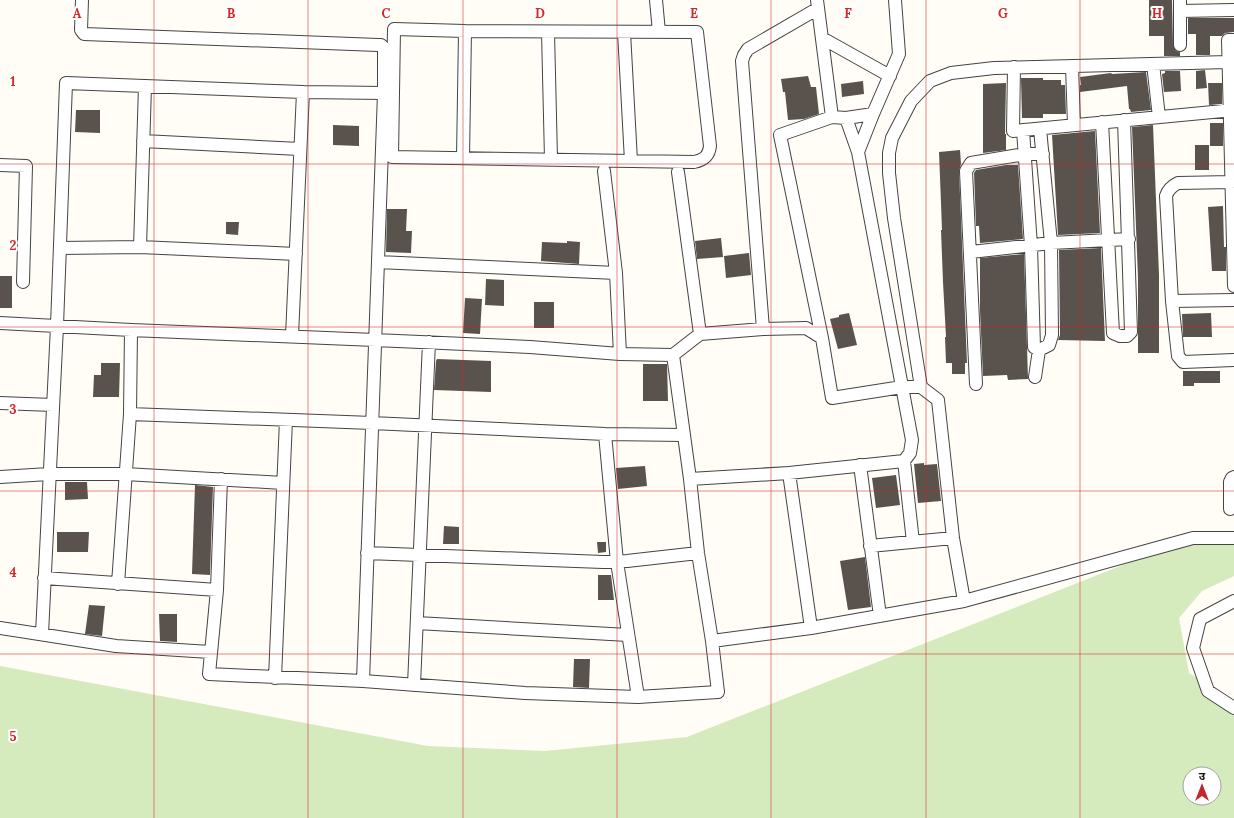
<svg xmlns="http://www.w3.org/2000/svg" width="1234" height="818" viewBox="0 0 1234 818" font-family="Lora,'Noto Sans Devanagari',serif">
<rect width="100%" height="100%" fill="#fffdf5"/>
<path fill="#d5ebbd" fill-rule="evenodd" d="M1234,539v37l-32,15 -23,27 10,55 45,28v117h-1234v-152l428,80 117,5 142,-14 441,-174 64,-22zM1190,774h24v24h-24z"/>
<path fill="#5a524d" d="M1149,0h23l1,45 3,6 4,1v4h-16v-20h-15z
M1188,18h46v14l-9,1 -3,3h-12v19h-14v-21h-8z
M1205,70l2,18 -11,1v-18z
M1165,71h15l1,20 -17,1 -2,-18 3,-1z
M1146,72l5,38 -20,2 -1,-3h-1l-2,-23 -47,6v-7h1l-1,-8 31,-4 1,1z
M808,76l3,11h5l3,27 -15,5 -16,1 -3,-28h-2l-2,-13z
M1021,78h22v2h18v5h4l1,29h-23v4h-21z
M863,81l1,13 -22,3 -1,-13z
M1006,83l-1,51h1v16l-23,3v-69z
M1208,83h14v21l-13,1z
M76,110h24v23l-25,-1z
M1210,123h13v23h-13z
M333,125l26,1v20l-26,-1z
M1153,125l6,150v78h-21v-75l-6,-151z
M1095,131l5,102 -42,2 -6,-100z
M1195,145h14v25h-14z
M960,150l1,14 -2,7 8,192h-2v11h-13v-11h-6l-1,-26h1l-3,-55 -2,-52h1l-1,-27 -2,-51z
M1006,165h12l5,74 -43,4 -1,-17h-3l-2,-53 2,-3z
M1223,206l1,41h2v24h-14l-4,-64z
M387,209h20l-1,22h6l-1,22 -25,-1z
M226,222h13l-1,13 -12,-1z
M721,238l2,19 -26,2 -2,-18z
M567,241l13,1 -1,22 -38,-3 1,-19 25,1z
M1101,248l4,93 -47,-1 2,-5 -1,-85z
M749,253l2,22 -25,3 -2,-22z
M1024,254l4,125 -20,1 -1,-5 -24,1 -3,-65v-53z
M0,276h12v32h-12z
M486,279l18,1v26l-19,-1z
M465,298l17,1 -2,35 -17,-1z
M534,302h20v26h-20z
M849,313l8,32 -19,4 -8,-30 9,-2v-2z
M1211,313l1,24h-29l-1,-23z
M437,359l54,2v31l-57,-2 2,-29z
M101,363h19l-1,34h-26l1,-22h7z
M643,364h24l1,37h-25z
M1183,371h37v12h-26v3h-11z
M924,463v2l13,-1 4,37 -23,2 -4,-39z
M645,466l2,20 -29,3 -2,-21z
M896,475l4,30 -24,3 -4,-30z
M65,482h22l1,17 -23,1z
M195,485l18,2 -3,88 -18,-1z
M444,526l15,1v17h-16z
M57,532h32l-1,20h-31z
M597,542h9v10l-8,1z
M865,557l6,50 -23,3 -8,-49z
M598,575h13l3,25h-16z
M89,605l16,1 -3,30 -17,-2z
M159,614h18v28l-17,-1z
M574,659h16l-1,29 -16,-1z"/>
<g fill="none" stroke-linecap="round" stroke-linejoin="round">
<g stroke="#444" stroke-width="14">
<path id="street" d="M82,0l-1,30 3,4 294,11h3l3,3v45l-21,588
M656,0l3,32
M817,0l15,117
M895,0l4,54 -26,60 -15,38 54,288 -2,13 -6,8
M1180,0v45
M1180,11l54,-1
M394,29l71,2 232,1 13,114c-1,10 -6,14 -16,16l-302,-5z
M548,32l3,127
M624,32l7,129
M822,38l68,38
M1234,40h-6l6,246
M1153,64l6,53
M1072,66l2,59
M1014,67l-1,64 221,-21
M873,114l-27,4 -14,-1 -52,18 42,203 10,60 70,-11h19
M846,118l12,34
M1102,122l11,211 7,3h7l4,-4 -7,-212
M1023,130l8,116 3,101 5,3 10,-5 3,-10 -1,-92 -11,-114
M143,141l157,8
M463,158l2,-127
M0,165l26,1 -3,116
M604,171l12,102 4,81
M678,172l22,162
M1232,182l-54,1c-6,3 -10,6 -12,13l6,105 6,55 5,6 51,-2
M140,247l5,-161
M60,248l80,-1 156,7
M971,252l80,-9 78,-4
M378,262l238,11
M1172,301l62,-1
M0,323l131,7 244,10 155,7 90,7 53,1 27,-21 63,-5 43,-1 16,10
M763,329l-21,-268 2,-6 4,-6 69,-40
M292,336l11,-244
M1035,377l4,-27
M976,384l-10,-213 5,-8 54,-9h18
M0,403l53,2
M130,414l242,9 233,11 79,1
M605,434l12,128 21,135
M860,465l20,151
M789,473l22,155
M0,477l49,-3h76l158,9
M221,479l-4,111 -8,84 154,7 162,12 113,4 80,-5 -6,-51 -14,-88 -8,-74 -17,-124
M690,479l99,-6 115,-12 9,81
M1230,509v-27l2,-4 2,-1
M870,546l83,-8
M367,553l236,9 24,-1 71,-8
M44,578l173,12
M118,584l12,-170 1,-84
M964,601l-11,-63 -15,-138 -17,-13 -27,-169 -5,-45v-20l3,-15 19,-37 19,-20 21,-8 43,-5 234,-6
M1234,601l-34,18 -7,29 15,43 26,17
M417,623l211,12
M0,628l116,18 94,6
M42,634l15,-308 9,-243 237,9 81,1
M712,641l99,-13 153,-27 229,-63h41
M275,678l11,-258
M414,685l15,-343"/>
</g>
<use href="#street" stroke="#fff" stroke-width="12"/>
</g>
<path fill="none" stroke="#d62828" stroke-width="1" stroke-opacity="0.55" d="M154,0v818M308,0v818M463,0v818M617,0v818M771,0v818M926,0v818M1080,0v818M0,164h1234M0,327h1234M0,491h1234M0,654h1234"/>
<g font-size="13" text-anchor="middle" font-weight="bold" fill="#d62828" stroke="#fff" stroke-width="4" stroke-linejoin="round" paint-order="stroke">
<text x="77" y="18">A</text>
<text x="231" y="18">B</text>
<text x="386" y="18">C</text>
<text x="540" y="18">D</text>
<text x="694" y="18">E</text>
<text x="848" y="18">F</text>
<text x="1003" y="18">G</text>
<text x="1157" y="18">H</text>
<text x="13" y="86">1</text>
<text x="13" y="250">2</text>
<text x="13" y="414">3</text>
<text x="13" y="577">4</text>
<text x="13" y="741">5</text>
</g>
<g transform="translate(1202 786)"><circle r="19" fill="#ffffff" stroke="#a0a0a0"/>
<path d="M0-3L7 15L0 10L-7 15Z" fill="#c4262e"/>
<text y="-6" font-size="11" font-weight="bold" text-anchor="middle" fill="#111111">उ</text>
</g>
</svg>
